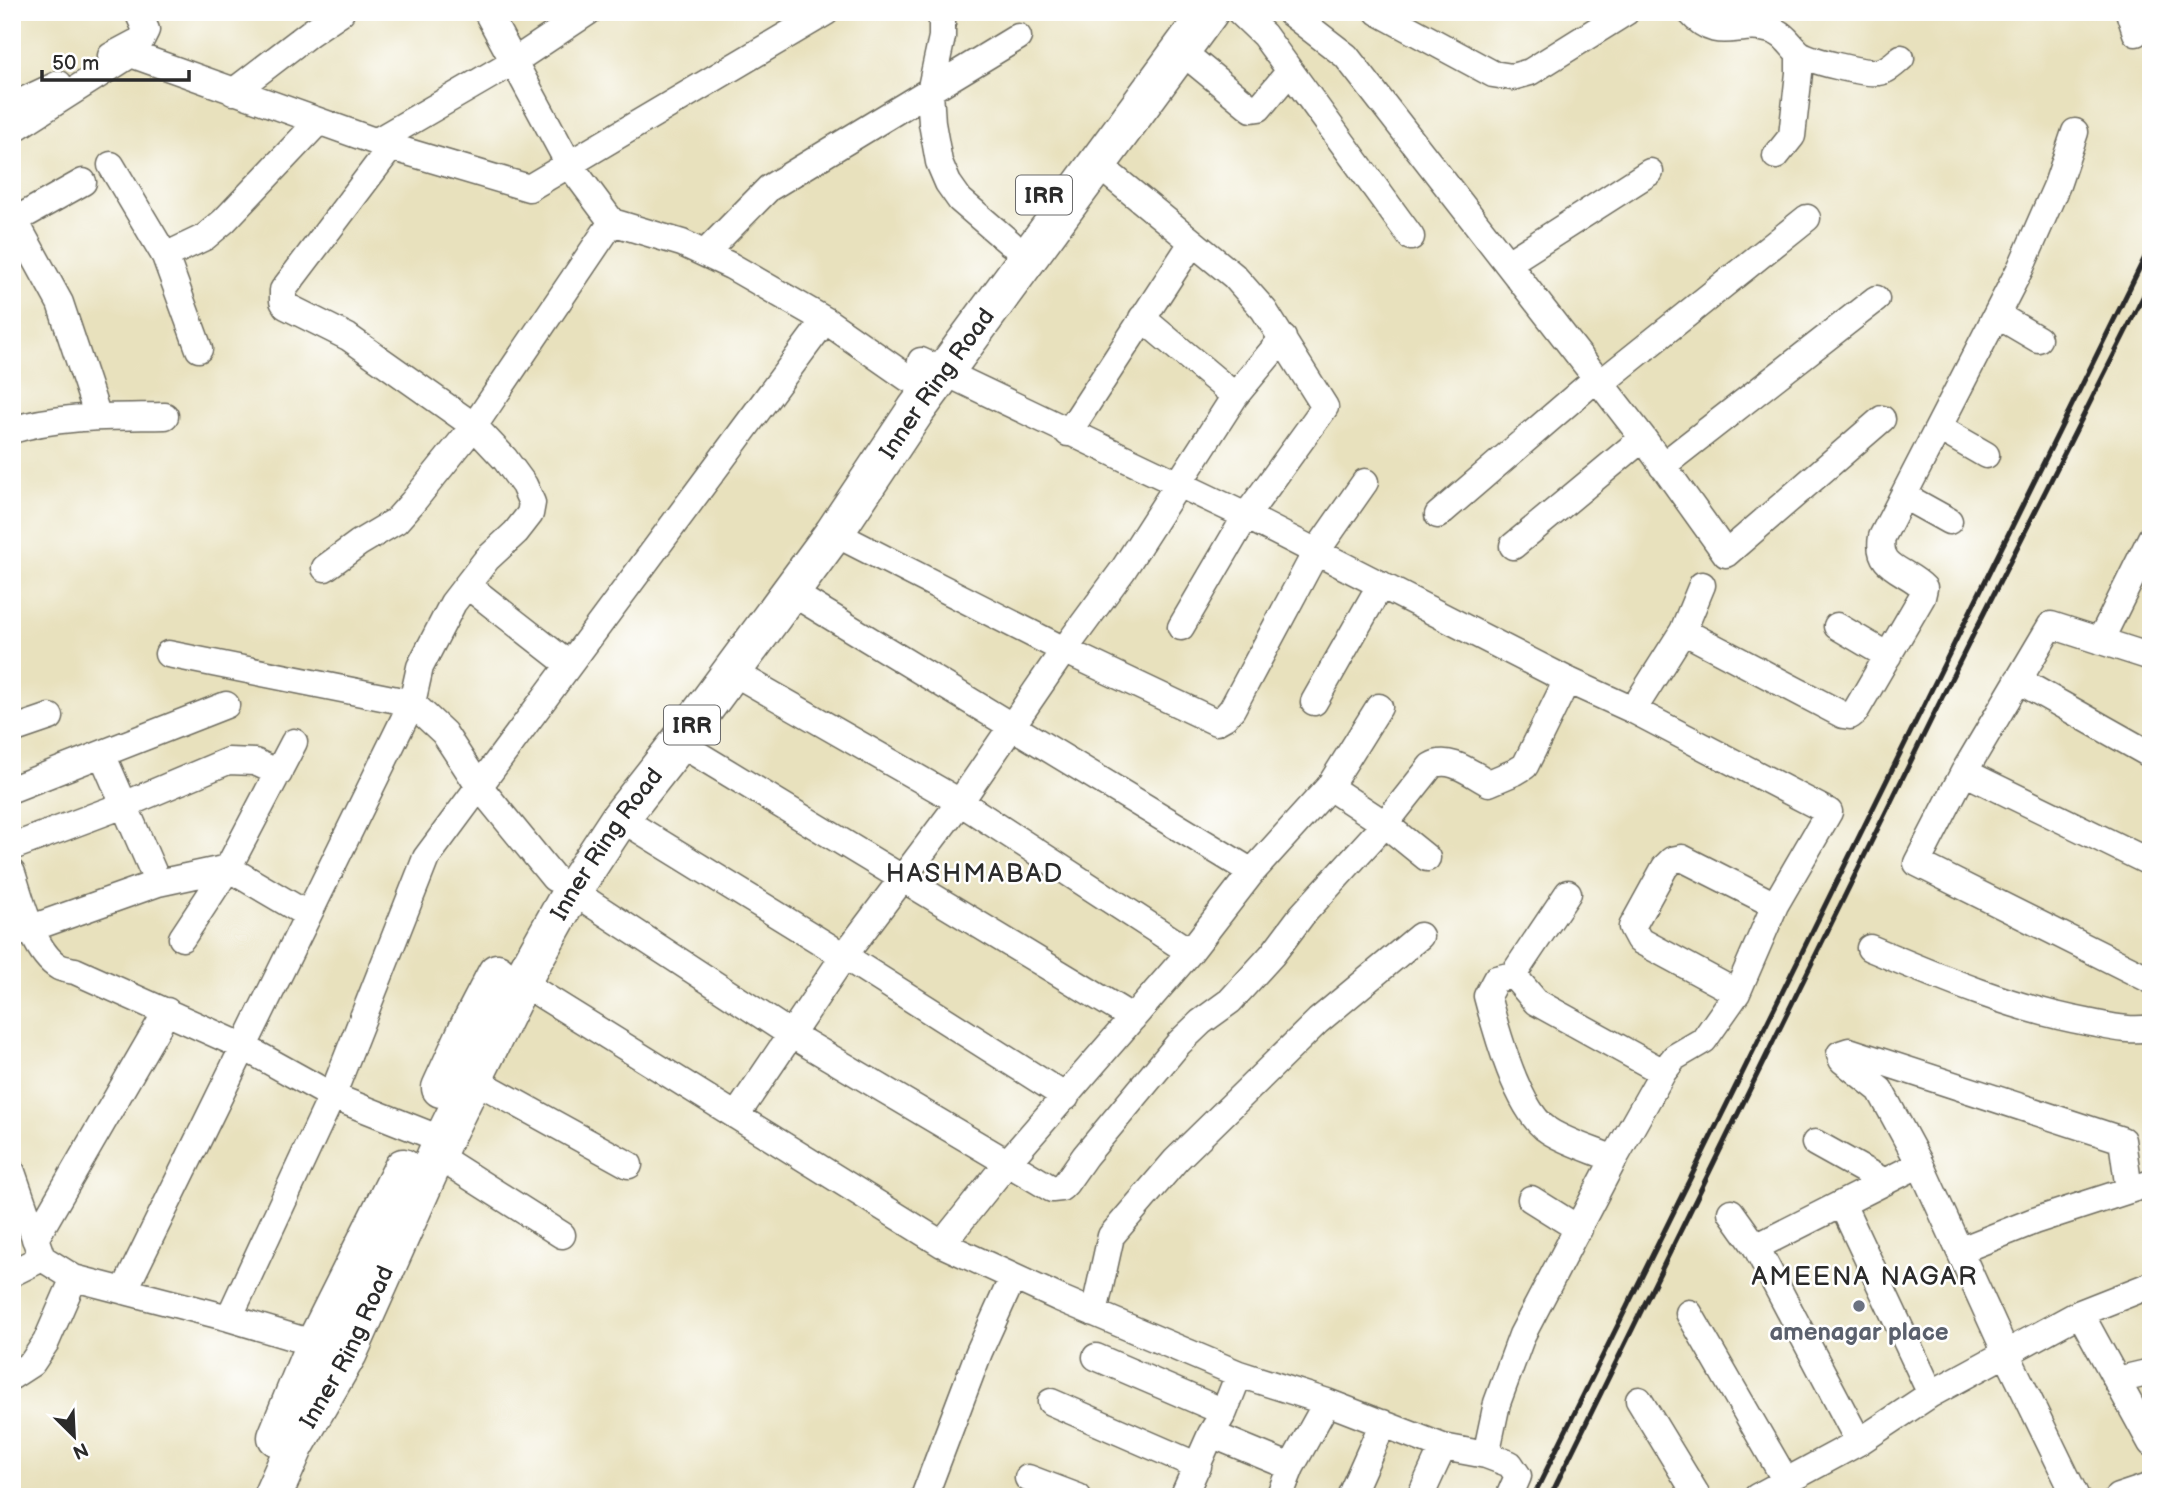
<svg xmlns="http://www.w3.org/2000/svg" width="2163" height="1509" viewBox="0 0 2163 1509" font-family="'Balsamiq Sans',sans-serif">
<rect width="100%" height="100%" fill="#fff"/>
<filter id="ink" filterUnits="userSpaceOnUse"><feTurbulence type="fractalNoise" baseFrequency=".0143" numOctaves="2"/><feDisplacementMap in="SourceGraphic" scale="14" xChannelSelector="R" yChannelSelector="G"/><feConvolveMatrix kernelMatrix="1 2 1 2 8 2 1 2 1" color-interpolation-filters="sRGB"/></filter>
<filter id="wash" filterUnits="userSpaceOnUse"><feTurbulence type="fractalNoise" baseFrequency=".00686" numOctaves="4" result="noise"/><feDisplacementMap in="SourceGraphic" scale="28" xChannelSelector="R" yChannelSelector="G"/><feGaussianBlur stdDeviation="1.57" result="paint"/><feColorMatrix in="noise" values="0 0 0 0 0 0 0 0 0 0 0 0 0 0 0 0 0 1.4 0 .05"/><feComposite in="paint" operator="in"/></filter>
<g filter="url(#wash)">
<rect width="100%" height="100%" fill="#e8e1bd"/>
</g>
<g filter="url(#ink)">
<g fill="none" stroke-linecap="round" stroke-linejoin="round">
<g stroke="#6d6b5e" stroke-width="29">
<path id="minor" d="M487,12l82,152 43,58 70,21 49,23 94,54 83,58
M942,12v25l-12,55 2,31 7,39 9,21 12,17 50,43
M1240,12l24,23 147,202
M1289,12l57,44 297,382 83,116 156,-135
M1378,12l115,62 19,3 18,-5 96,-60
M1690,12c29,33 47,8 81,18 14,4 18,14 28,23 11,8 67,21 79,19 9,-1 16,-8 23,-14
M2129,12l7,21
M1180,50l72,59 7,-1 31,-37
M111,56l30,-16 5,-10 -8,-18
M233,92l77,-59 31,-21
M12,106l47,-22
M12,130l119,-76 260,93 138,41 297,-176
M377,141l136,-79 75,-50
M1776,156l16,-20 7,-63v-20
M1096,163l138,113 30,34 61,97 -79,109 -65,111
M111,165l54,91
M15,221l45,82 38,114
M12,222l71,-40
M705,253l64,-65 249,-151
M1508,263l142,-91
M1997,315l41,24
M1142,318l93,78
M199,349l-34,-93 40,-19 19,-16 94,-99
M921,361l325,155 321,164 66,30 196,102 -54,93 -38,88 -33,47 -29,17 -12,15 -49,87 -92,176 -25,68 -11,52
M1601,383l206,-165
M1939,428l47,27
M12,430c49,-15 102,-13 153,-14
M1068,433l124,-190
M1662,466l214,-167
M1904,496l45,25
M1438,515l159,-137
M834,533l230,117 152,72 9,-5 7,-8 84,-157 49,-70
M1513,546l130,-108
M325,568l34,-25 37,-22 16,-18 62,-77 138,-204
M467,585l101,79
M789,591l463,281
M1837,626l51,30
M1683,631l160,84 7,1 5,-4 67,-115 2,-9c-18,-19 -48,-19 -42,-51l139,-270 36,-82 18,-53
M2100,641l51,-103
M168,654l244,49 32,30 34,52 76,93
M2151,657l-100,-32 -87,147 -47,91 234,117
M731,671l229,131 230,150
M2018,680l133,75
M1314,702l67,-118
M1379,707l-50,80 56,37 46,-58c18,-11 41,8 58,17l26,-11 10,-6 42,-86
M1633,710l50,-79 19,-46
M12,730l38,-13
M679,743l454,275
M102,754l56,129
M1964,772l187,91
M12,789l214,-84
M620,818l224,138 222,141
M12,847l112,-42 104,-44 27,1 24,11
M12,873c9,27 21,79 47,94 4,2 11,3 16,4l167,75 90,50 111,44
M572,891l220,144 260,154 9,-1 5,-5 19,-27 94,-113 22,-21 29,-21 42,-46 30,-40 83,-91 42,34
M1568,893l-55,82 -17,4 -9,17c9,34 31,116 62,135 19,12 44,19 65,28
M12,935l146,-52 70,-15 80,47
M182,938l46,-70 66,-126
M1870,948c71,30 141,60 217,74 22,4 42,10 64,6
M1513,975l23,27 127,70
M521,982l421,262 117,54 180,76 88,28 116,45 43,8 24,9 8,12 -9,21
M1737,993l-98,-53 -7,-13 33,-60 7,-7 10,-2 93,47
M473,1079l156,86
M736,1116l108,-160 116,-154 104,-152 59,-80 112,-174 48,-58
M1815,1143l70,39
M436,1155l126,80
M12,1172l30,86 32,20 155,40 100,30
M1531,1199l48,30
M1842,1204l89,190
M1731,1212l25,35 103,195
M35,1239l132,-228
M942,1244l65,-81 183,-211 62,-80 77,-85
M1756,1247l164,-83
M1961,1250l73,-29 117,-38
M12,1273l30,-15
M124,1291l288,-588 8,-36 33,-64 34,-44 29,-27 14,-18 2,-11 -8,-18 -19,-26 -31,-33 -126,-89 -62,-31 -3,-5v-11l108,-143
M1094,1313l17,-77 65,-76 142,-139 102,-85
M1689,1313l97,168
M2080,1313l71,130
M229,1318l103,-222 94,-238 399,-538
M1096,1357l128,55
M12,1376l20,-13 14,-21 28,-64
M2117,1380l34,-8
M1639,1400l59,97
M1051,1402l147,64
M1211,1434l80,33
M1028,1478l50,19
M924,1497l55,-145 34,-75
M1183,1497l28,-63 13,-22 15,-38
M1279,1497l12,-30 36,-65
M1350,1497l33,-74
M1420,1497l23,-50
M1757,1497l102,-55 72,-48 149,-81 71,-28
M2076,1497l-70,-144 -86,-189 -40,-74 -38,-30 -2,-6 9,-3 273,89 7,50
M2118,1497l33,-11"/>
</g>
<g stroke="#6d6b5e" stroke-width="41">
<g id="highway">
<path d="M441,1088l27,-59 29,-56"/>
<path d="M277,1437l38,-93 88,-176"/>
<path id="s1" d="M272,1497l23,-52 53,-92 95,-213 78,-158 51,-91 48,-73 59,-75 155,-210 82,-123 293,-398"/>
</g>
</g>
<use href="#minor" stroke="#fff" stroke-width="26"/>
<use href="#highway" stroke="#fff" stroke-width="38"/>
<path stroke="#2b2b2b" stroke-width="5" d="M1533,1497l618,-1252
M1550,1497l406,-828 195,-388"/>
</g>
</g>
<circle fill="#6b7280" stroke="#fff" stroke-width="2.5" cx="1859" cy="1306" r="7"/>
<g text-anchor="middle" stroke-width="5" stroke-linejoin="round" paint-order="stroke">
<g fill="#fff" stroke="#6b6b6b" stroke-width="2">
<rect x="1016" y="175.5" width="56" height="39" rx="5"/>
<rect x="664" y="705.5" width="56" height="39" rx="5"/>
</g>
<g font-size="23" font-weight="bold" fill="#2b2b2b">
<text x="1044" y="203">IRR</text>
<text x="692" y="733">IRR</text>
</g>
<g font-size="24" fill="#2b2b2b" stroke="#fff">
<text dy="8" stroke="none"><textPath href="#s1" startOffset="1302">Inner Ring Road</textPath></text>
<text dy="8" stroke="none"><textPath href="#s1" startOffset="735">Inner Ring Road</textPath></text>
<text dy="8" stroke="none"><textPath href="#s1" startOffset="168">Inner Ring Road</textPath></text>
</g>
<g font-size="24" font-weight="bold" fill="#5b616d" stroke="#fff">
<text x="1859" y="1340">amenagar place</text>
</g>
<g font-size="26" letter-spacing="2" fill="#2b2b2b" stroke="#fff">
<text x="975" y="882">HASHMABAD</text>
<text x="1865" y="1285">AMEENA NAGAR</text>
</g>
</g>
<rect width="2163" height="1509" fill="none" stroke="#fff" stroke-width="42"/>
<g transform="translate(74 1436) rotate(156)" stroke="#ffffff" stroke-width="5" paint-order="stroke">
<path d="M0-5L12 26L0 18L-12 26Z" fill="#2b2b2b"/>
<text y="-10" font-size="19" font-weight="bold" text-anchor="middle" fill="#2b2b2b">N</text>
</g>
<path d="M42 70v10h147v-10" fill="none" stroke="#2b2b2b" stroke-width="3.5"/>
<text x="52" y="70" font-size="21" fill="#2b2b2b" stroke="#ffffff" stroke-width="5" paint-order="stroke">50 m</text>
</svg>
